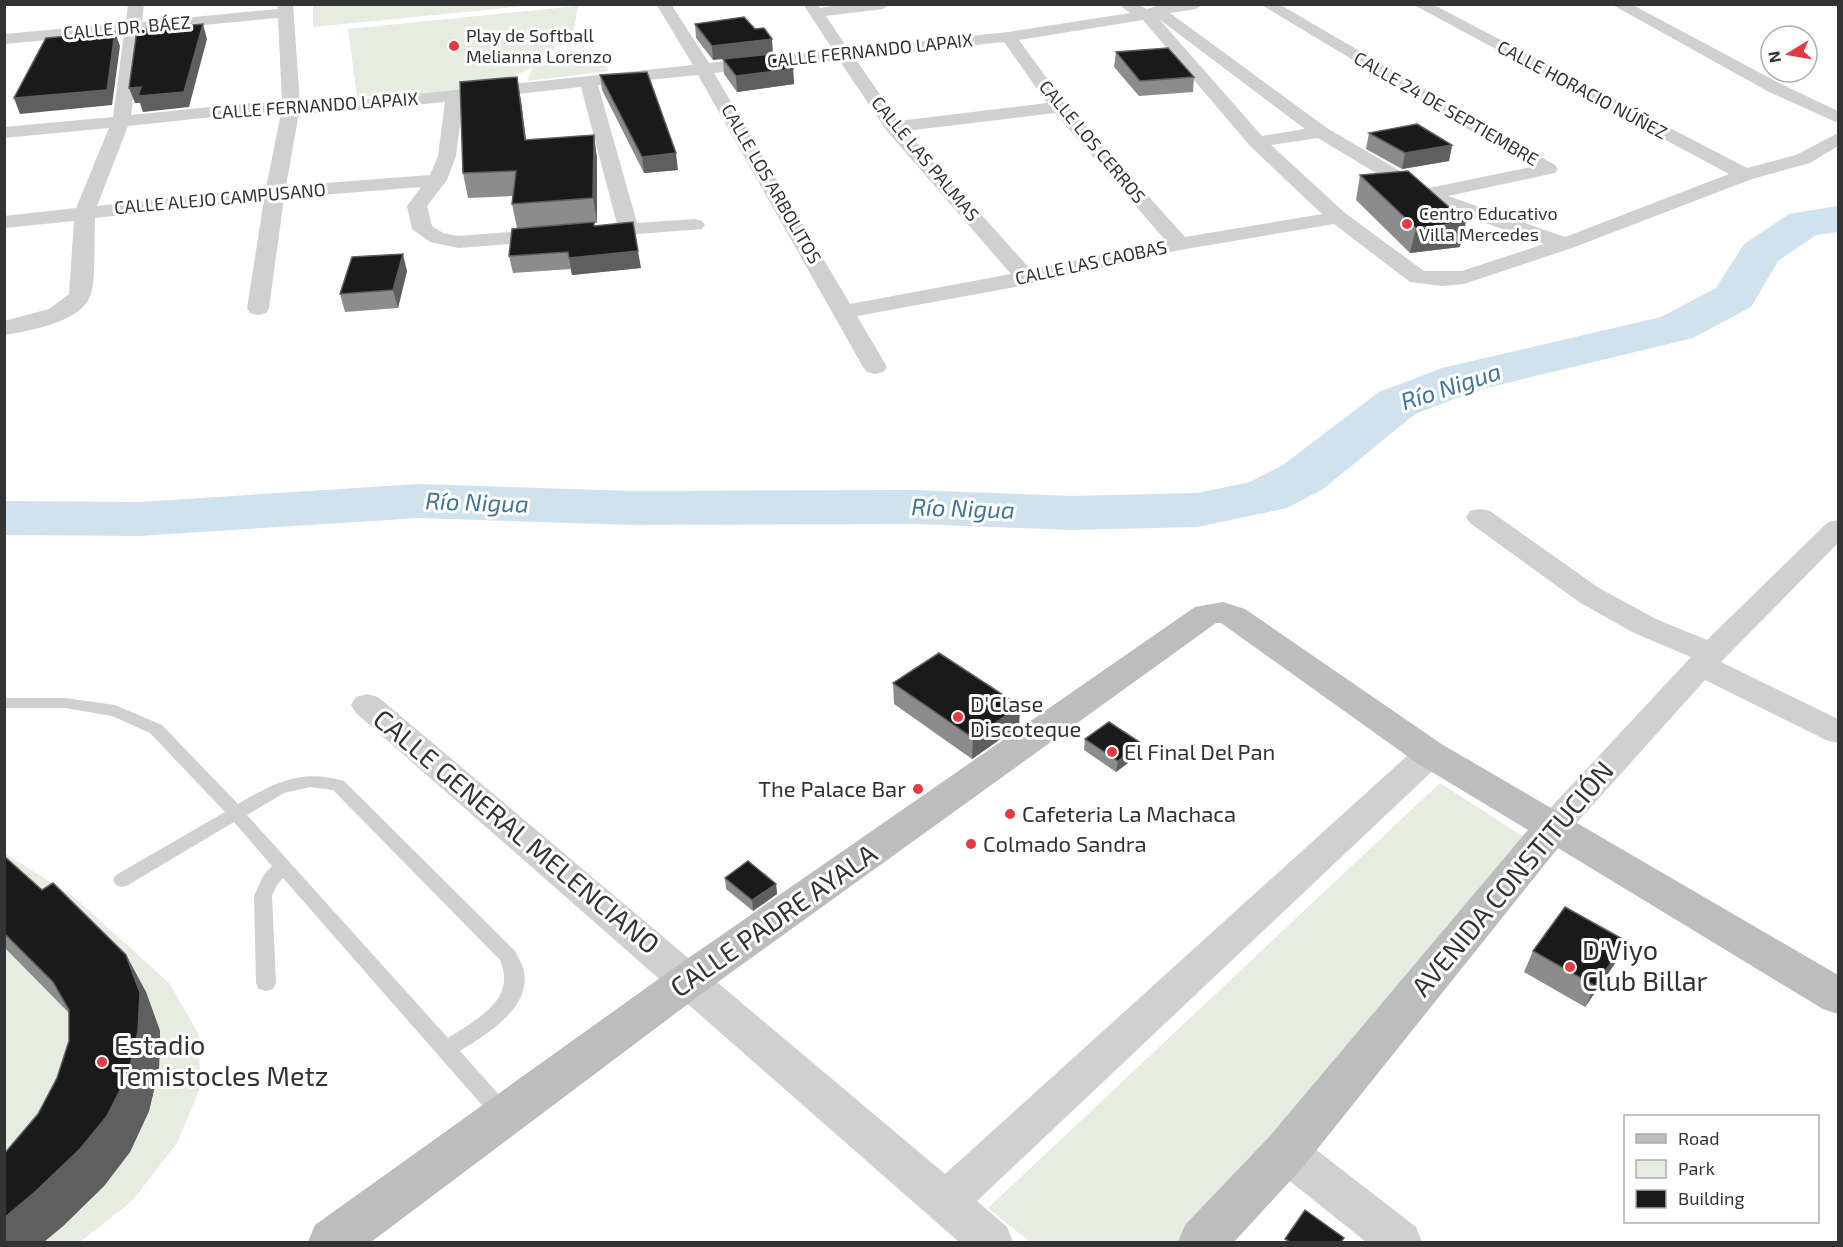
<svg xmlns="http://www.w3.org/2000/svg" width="1843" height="1247" viewBox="0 0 1843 1247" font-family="'Exo 2',sans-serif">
<rect width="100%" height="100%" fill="#fff"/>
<path fill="#e6ecdf" d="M313,4h221v1l-221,22z
M578,6l-4,23 -38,37 67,-7 6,12 -82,10 6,-14 -41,20 -65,8 -70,1 -9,-67z
M1440,783l90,58 -348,401h-152l-42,-34z
M4,853l70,44 96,87 29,51 1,53 -23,55 -44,57 -53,42h-75z"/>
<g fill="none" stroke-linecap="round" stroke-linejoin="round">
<path fill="#cfe2ee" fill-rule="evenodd" d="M1838,206v26l-22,3 -38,26 -27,46 -58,31 -215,52 -63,24 -92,75 -36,19 -90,19 -126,3 -155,-6 -282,1 -215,-7 -280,18 -135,-1v-34l135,1 280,-18 215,7 282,-1 155,6 126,-3 53,-11 33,-17 96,-73 63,-24 219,-51 55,-29 28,-44 45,-30z"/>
<path fill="#d0d0d0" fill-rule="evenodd" d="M4,698h61l50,7 47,20 76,79c35,-21 64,-36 106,-23l171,170c3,6 8,14 9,21 7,37 -39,63 -64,79l49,55 3,7 -3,7 -7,2 -7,-2 -212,-242 -6,7 -5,11 4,87 -3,6 -7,2 -7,-2 -3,-6 -2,-87 9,-20 9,-10 -38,-44 -106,63 -6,2 -6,-2 -3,-5 3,-5 109,-63 -75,-79 -38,-17 -47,-8h-61zM310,787l23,3 167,170c17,40 -23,59 -52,78l-201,-223 37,-22z"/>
<path fill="#d0d0d0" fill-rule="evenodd" d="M128,4h16l-2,18 136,-13 -1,-5h16l7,99h34l359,-38 -37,-61h15l38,59 124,-13 -30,-46h15l2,4 25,-4h45l-7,5 -57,7 22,33 160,-17 122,-19 -8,-6 2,-3h13l10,5 16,-5h40l-7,5 -26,4 157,115 102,60 102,-21 -271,-163h19l276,161 3,4 -3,4 -107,23 117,41 164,-63 -317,-170h20l315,164 49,-13 42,-22v13l-28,17 -58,16 -180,69 -108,36 -22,2 -32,-4 -76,-58 -154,26 -154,35 -169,31 30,51 -4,5 -8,2 -8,-2 -4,-5 -165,-292 -100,10 39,138 58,-4 7,2 3,4 -3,4 -244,19 -28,-6 -18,-13 -5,-23 14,-19 -137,11 -15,110 -3,5 -8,2 -8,-2 -3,-5 17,-108 -169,18c-1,19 1,60 -4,76 -8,28 -62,37 -87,41v-14l45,-12 20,-15 5,-73 -70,7v-12l72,-8 33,-80 -105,10v-11l109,-10 11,-84 -120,11v-10l122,-11zM278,18l4,85h-32l-119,12 10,-84zM1159,19l146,110 -43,7zM1143,20l107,126 72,68 -137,23 -120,-134 -46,-63zM1004,42l43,61 -149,18 -43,-63zM839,60l48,71 124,143 -161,30 -136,-231zM581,87l36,137 -159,12 -15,-3 -11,-7 -5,-20 20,-26 9,-24 7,-56zM445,102l-7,54 -8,19 -144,11 13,-73h35zM250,113h31l-15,75 -169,18 31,-80zM1055,113l111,128 -135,29 -125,-139zM1318,138l101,61 125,45 -82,27h-38l-79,-58 -74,-68z
M1611,4h20l150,80 57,27v12l-69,-31z
M1480,509l10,2 109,77 57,31 51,21 121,-118 10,-2v23l-117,119 117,57v24l-12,-3 -121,-60 -141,157 -12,4 -12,-4 -5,-9 5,-9 151,-162 -57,-24 -55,-31 -109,-79 -4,-6 4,-6z
M367,694l11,3 567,477 473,-428 12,-4 12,4 5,8 -5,8 -465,439 30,26 6,15h-54l-603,-529 -5,-8 5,-8z
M1286,1133l15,5 115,89 6,15h-56l-95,-76 -6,-14 6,-14z"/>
<path fill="#bdbdbd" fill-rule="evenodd" d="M1223,602l22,7 198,136 395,230v39l-15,-5 -265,-161 -255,319 -69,75h-56l7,-17 84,-88 259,-307 -111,-67 -196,-140h-5l-512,369 -333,250h-63l7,-17 359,-257 521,-361z"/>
</g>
<path fill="#8c8c8c" d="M744,17l-31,43 -17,-22 -1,-14z
M1116,52l78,25 -1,15 -54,4 -25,-29z
M723,59l70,10 1,15 -57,8 -13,-18z
M600,75l78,95 -34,3 -42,-83z
M521,101l5,39 68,-5 3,24v64h-3v3l47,42 -69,7 -1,-6 -58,4 -4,-17 8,-28 -5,-24 1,-8 -45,2 -5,-25z
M1369,133l83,12 -3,16 -47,8 -36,-20z
M1360,175l100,72 -50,6 -54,-53z
M407,271l-9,37 -53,4 -5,-18z
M893,683l127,23 -1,20 -47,33 -78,-55z
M1085,739l55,15 -24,18 -32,-22z
M4,856l38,34 84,65 20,37 14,39 -1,38 -10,42 -19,41 -26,34 -42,41 -55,-76 31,-37 19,-36 12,-37v-28l-65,-66z
M725,878l51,6 1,10 -24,17 -27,-22z
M1626,941l-10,21 -31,45 -61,-35 9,-21z"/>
<path fill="#5f5f5f" d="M203,24l4,15 -18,68 -46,5 -3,-9h-5l-6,-15 12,-1z
M115,32l5,14 -8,59 -92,9 -6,-16z
M772,39l1,15 -60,6 -1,-14z
M793,69l1,15 -57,8 -1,-16z
M517,77l4,24 8,63 -4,-24z
M594,135l3,24v64l-4,-25z
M1452,145l-3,16 -47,8 3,-16z
M676,153l2,17 -34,3 -2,-16z
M1466,222l-6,25 -50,6 6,-25z
M638,251l3,17 -69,7 -3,-17z
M403,254l4,17 -9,37 -5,-18z
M1020,706l-1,20 -47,33 1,-21z
M1141,743l-1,11 -24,18 2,-11z
M776,884l1,10 -24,17 -1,-11z
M1626,941l-10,21 -31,45 10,-21z
M126,955l20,37 14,39 -1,38 -10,42 -19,41 -26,34 -42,41 -18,15h-40v-24z"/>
<path fill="#1a1a1a" stroke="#5f5f5f" stroke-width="1.5" d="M744,17l11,12 9,-1 8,11 -60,7 -17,-22z
M203,24l-19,68 -46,4 3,-9 -12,1 8,-58z
M115,32l-8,58 -93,8 32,-60z
M1168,48l26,29 -54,4 -24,-29z
M782,53l11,16 -57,7 -13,-17z
M647,72l29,81 -34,4 -42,-82z
M517,77l8,63 69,-5 -1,63 -81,6 4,-33 -53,2 -3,-91z
M1417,124l35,21 -47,8 -36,-20z
M1408,171l58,51 -50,6 -56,-53z
M594,222v4l39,-4 5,29 -69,7 -1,-6 -59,4 3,-27z
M403,254l-10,36 -53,4 12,-37z
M939,653l81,53 -47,32 -80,-55z
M1109,722l32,21 -23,18 -33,-22z
M4,856l38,34 11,-7 73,72 14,38 -2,39 -10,42 -21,42 -27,33 -44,42 -32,27v-64l34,-40 19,-36 12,-37v-31l-16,-28 -49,-49z
M748,861l28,23 -24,16 -27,-22z
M1565,907l61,34 -31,45 -62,-35z
M1305,1210l39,28 -3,4h-51l-5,-3z"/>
<g fill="#e63946" stroke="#fff" stroke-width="2">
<circle cx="454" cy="46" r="6"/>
<circle cx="1407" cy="224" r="6"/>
<circle cx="958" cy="717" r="6"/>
<circle cx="1112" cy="752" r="6"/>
<circle cx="918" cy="789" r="6"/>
<circle cx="1010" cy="814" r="6"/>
<circle cx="971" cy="844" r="6"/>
<circle cx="1570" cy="967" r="6"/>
<circle cx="102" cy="1062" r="6"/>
</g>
<g text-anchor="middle" stroke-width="6" stroke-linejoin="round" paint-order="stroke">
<g font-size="18" fill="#333" stroke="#fff">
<text transform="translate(127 28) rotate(-5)" y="6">CALLE DR. BÁEZ</text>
<text transform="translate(870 51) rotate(-6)" y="6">CALLE FERNANDO LAPAIX</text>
<text transform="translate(1582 90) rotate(28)" y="6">CALLE HORACIO NÚÑEZ</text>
<text transform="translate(315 106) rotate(-4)" y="6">CALLE FERNANDO LAPAIX</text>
<text transform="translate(1446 109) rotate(30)" y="6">CALLE 24 DE SEPTIEMBRE</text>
<text transform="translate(1092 142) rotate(50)" y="6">CALLE LOS CERROS</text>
<text transform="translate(925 159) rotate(50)" y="6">CALLE LAS PALMAS</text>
<text transform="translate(771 184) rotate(60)" y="6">CALLE LOS ARBOLITOS</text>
<text transform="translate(220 199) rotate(-5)" y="6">CALLE ALEJO CAMPUSANO</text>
<text transform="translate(1091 263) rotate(-12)" y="6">CALLE LAS CAOBAS</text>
</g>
<g font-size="18" fill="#333" stroke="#fff" text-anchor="start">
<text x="466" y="42">Play de Softball<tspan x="466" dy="21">Melianna Lorenzo</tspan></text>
<text x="1419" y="220">Centro Educativo<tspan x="1419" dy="21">Villa Mercedes</tspan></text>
</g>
<g font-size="22" fill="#333" stroke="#fff" text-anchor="start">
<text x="970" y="712">D'Clase<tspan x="970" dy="25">Discoteque</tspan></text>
<text x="1124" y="760">El Final Del Pan</text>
<text x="906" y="797" text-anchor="end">The Palace Bar</text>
<text x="1022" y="822">Cafeteria La Machaca</text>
<text x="983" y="852">Colmado Sandra</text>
</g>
<g font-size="24" font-style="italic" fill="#3f7597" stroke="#fff">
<text transform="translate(1451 387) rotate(-18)" y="8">Río Nigua</text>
<text transform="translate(477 503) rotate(2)" y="8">Río Nigua</text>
<text transform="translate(963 509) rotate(2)" y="8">Río Nigua</text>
</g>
<g font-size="27" fill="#333" stroke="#fff">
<text transform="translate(516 832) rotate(40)" y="9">CALLE GENERAL MELENCIANO</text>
<text transform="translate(1513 879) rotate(-50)" y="9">AVENIDA CONSTITUCIÓN</text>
<text transform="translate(774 921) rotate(-35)" y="9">CALLE PADRE AYALA</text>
</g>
<g font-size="27" fill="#333" stroke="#fff" text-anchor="start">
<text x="1582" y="960">D'Viyo<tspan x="1582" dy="31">Club Billar</tspan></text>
<text x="114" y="1055">Estadio<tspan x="114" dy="31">Temistocles Metz</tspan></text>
</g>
</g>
<rect width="1843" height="1247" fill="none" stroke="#333333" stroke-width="12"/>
<rect x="1624" y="1115" width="195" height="108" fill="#ffffff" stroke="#adadad" stroke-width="1.5"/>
<rect x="1636" y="1134" width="30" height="9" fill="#bdbdbd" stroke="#adadad" stroke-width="1.5"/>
<text x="1678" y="1145" font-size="18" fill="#333333">Road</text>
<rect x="1636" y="1160" width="30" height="18" fill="#e6ecdf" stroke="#adadad" stroke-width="1.5"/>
<text x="1678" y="1175" font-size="18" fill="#333333">Park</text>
<rect x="1636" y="1190" width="30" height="18" fill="#1a1a1a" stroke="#adadad" stroke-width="1.5"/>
<text x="1678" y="1205" font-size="18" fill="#333333">Building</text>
<g transform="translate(1789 54) rotate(259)"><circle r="28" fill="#ffffff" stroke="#adadad" stroke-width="1.5"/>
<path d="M0-4.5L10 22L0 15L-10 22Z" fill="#e63946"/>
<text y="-9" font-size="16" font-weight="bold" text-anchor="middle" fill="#333333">N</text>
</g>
</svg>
